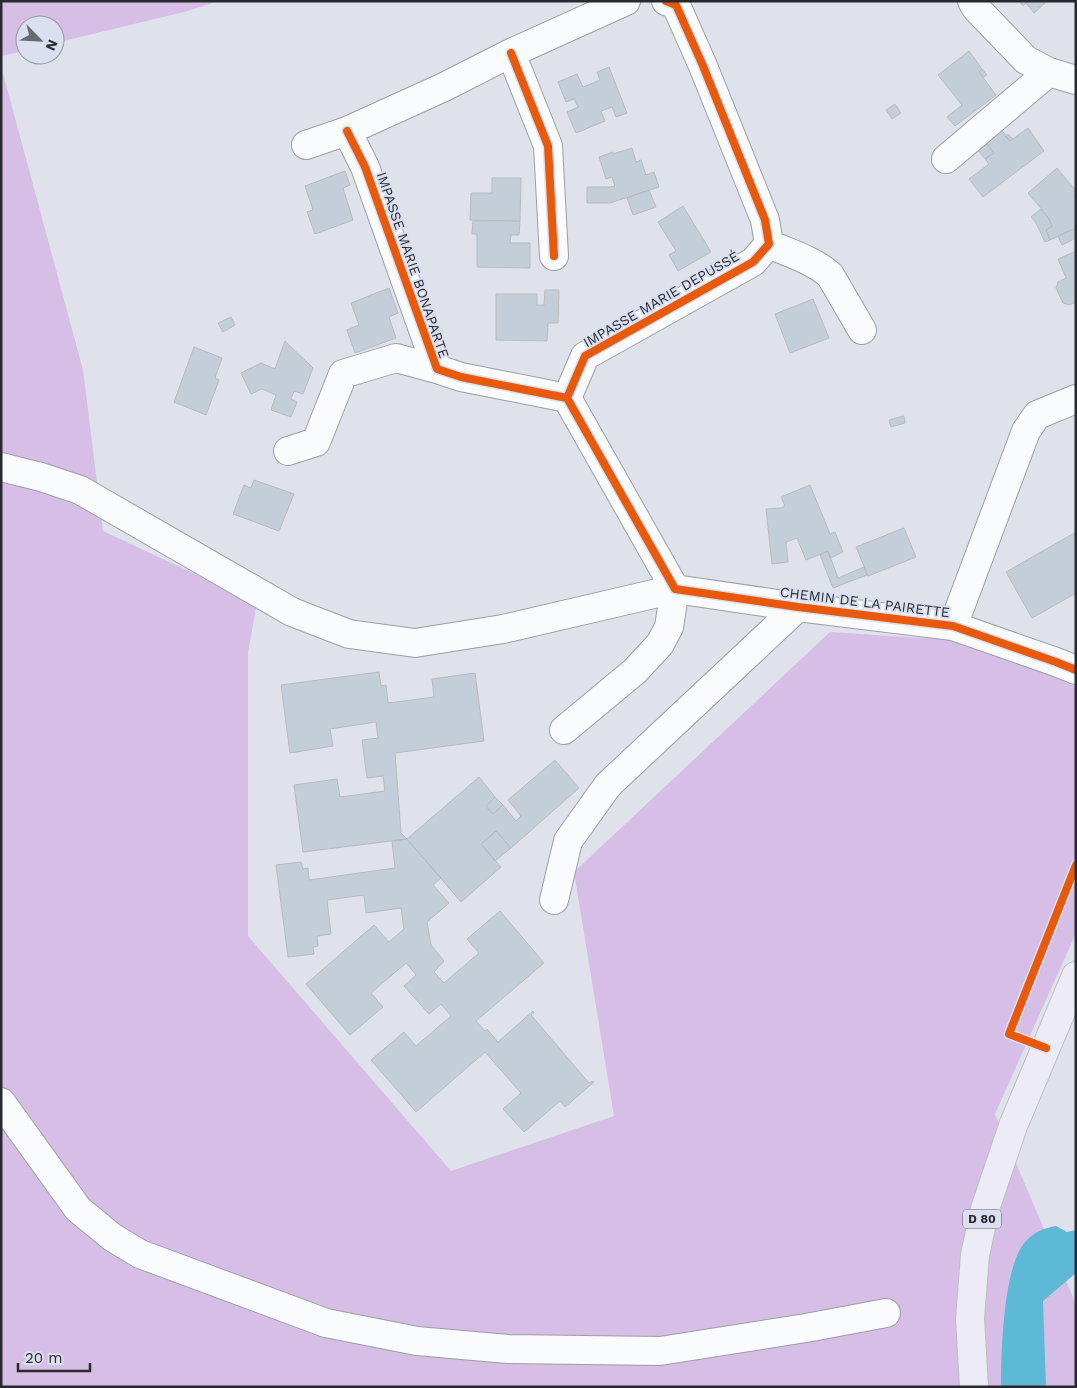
<svg xmlns="http://www.w3.org/2000/svg" width="1077" height="1388" viewBox="0 0 1077 1388" font-family="'Work Sans',sans-serif">
<rect width="100%" height="100%" fill="#dfe2eb"/>
<path fill="#d6bee7" d="M1,1h218l-35,11 -129,31v-18h-30v26l-24,5z
M1,66l82,304 20,161 154,72 -9,49v284l203,235 163,-55 -40,-244 256,-240 152,10 94,45v246l-81,181 81,190v83h-1075z"/>
<path fill="#5eb9d7" d="M1056,1226l11,6 9,-2v43l-33,28 3,86h-45c0,-34 2,-122 25,-146 8,-9 18,-13 30,-15z"/>
<path fill="#c4ced8" stroke="#b7bbc1" d="M1019,1h28l-13,12 -8,-10 -3,3z
M969,51l13,18 -3,3 17,23 -41,31 -8,-9 15,-12 -24,-30z
M609,67l18,46 -11,4 -4,-10 -11,4 4,10 -29,12 -9,-21 11,-5 -4,-8 -8,3 -8,-20 19,-8 6,13 17,-7 -3,-8z
M982,69l5,6 -4,2 -4,-5z
M895,104l6,9 -9,6 -6,-9z
M1000,128l10,13 18,-13 16,23 -61,46 -14,-18 20,-15 -4,-5 9,-6 -10,-13z
M1008,134l5,5 -3,2 -5,-5z
M984,140l10,13 -9,6 -10,-13z
M632,148l4,14 5,-2 5,15 8,-3 5,15 -49,16h-23v-16h23l5,-1 -3,-9 -6,2 -7,-22 14,-5v2z
M1057,168l19,23v3l-2,2 2,4v28l-26,12 -4,-10 6,-4 -4,-9 -20,-24z
M345,171l5,14 -7,3 10,32 -38,14 -8,-22 6,-2 -8,-24z
M492,178h29l-1,43 -50,-1 1,-27h21z
M649,190l7,17 -23,8 -6,-17z
M683,206l28,46 -33,19 -9,-16 7,-4 -18,-29z
M1041,209l7,8 4,9 -6,4 4,10 -5,2 -9,-19 -5,-6z
M473,221h47l-1,14h-8l-1,8h20v25l-53,-1v-33h-5z
M1076,228v10l-14,7 -4,-9z
M1076,251v51l-7,3 -6,-2 -7,-15 2,-6 8,-4 -8,-19z
M389,288l9,25 -9,4 7,21 -41,15 -8,-23 12,-5 -8,-22z
M545,290h14l-1,33h-10l-1,18 -51,-1v-46h41v11h7z
M813,299l16,39 -39,15 -15,-39z
M231,317l4,8 -12,7 -5,-9z
M285,341l28,27 -10,26 -9,-3 -3,8 6,3 -6,15 -20,-7 5,-15 -14,-6 -11,5 -10,-21 20,-10 14,6z
M194,347l28,11 -7,20 4,2 -13,35 -32,-13z
M904,416l1,7 -14,4 -2,-7z
M254,480l40,14 -15,37 -46,-17 11,-29 7,3z
M810,485l20,49 5,-2 8,20 -13,6 -2,-7 -22,9 -9,-22 -11,4 2,20 -16,2 -6,-55 15,-1 4,-2 -4,-9z
M904,528l12,29 -48,19 -12,-29z
M1076,532v61l-44,25 -26,-46z
M828,551l10,27 26,-11 3,8 -34,13 -13,-33z
M379,672l2,14 5,-1 2,18 46,-6 -2,-18 43,-6 9,68 -89,12 6,80 6,6 -104,13 -9,-67 43,-6 3,18 45,-6 -2,-15 -16,2 -5,-38 16,-2 -2,-16 -46,7 3,17 -43,7 -9,-68z
M555,760l24,28 -68,60 -15,-17 -15,13 20,23 -40,35 -54,-63 72,-62 16,20 -9,9 7,8 10,-9 13,16 5,-5 -13,-16z
M495,797l8,8 -10,9 -7,-8z
M496,831l15,17 -16,13 -14,-17z
M407,839l34,39 -8,7 16,18 -22,19 4,23 13,16 -10,11 10,11 35,-30 -12,-14 33,-28 44,52 -68,58 9,10 2,-2 11,13 35,-31 1,2 -3,2 58,68 4,-2 1,1 -29,25 -5,-6 -36,31 -21,-23 18,-16 -36,-41 -69,60 -45,-52 33,-28 12,14 35,-30 -10,-12 -12,10 -25,-28 12,-11 -10,-12 -35,30 12,14 -33,28 -44,-51 68,-59 15,17 15,-13 -3,-21 -35,5 -2,-18 -37,5 4,34 -14,2 1,10 -5,1 1,7 -26,3 -12,-92 25,-3 2,7 5,-1 1,12 86,-12 -3,-27z"/>
<g fill="none" stroke-linecap="round" stroke-linejoin="round">
<g stroke="#9c9ea5" stroke-width="30">
<path id="minor" d="M972,1l4,7 50,52 23,12 27,8
M511,53l37,93 6,110
M347,131l18,36 72,202 24,8 106,21
M306,145l41,-14 97,-44 67,-34 115,-52
M946,159l103,-87
M769,244c20,9 44,16 61,31l32,55
M567,398l18,-42 168,-94 16,-18 -4,-24 -62,-154 -27,-61 -10,-4
M567,398l108,191
M288,451l28,-9 27,-68 53,-16 41,11
M1,467l40,10 39,13 212,122 57,22 66,9 88,-14 172,-40 123,18 155,19 103,36 20,8
M953,626l73,-195 11,-16 39,-16
M564,730l71,-59 25,-27 9,-17 6,-38
M554,900l14,-59 40,-56 190,-178
M1,1102l77,107 34,28 28,17 186,69 91,18 91,8 152,2 146,-23 80,-15"/>
</g>
<g stroke="#bdbec3" stroke-width="30">
<path id="major" d="M974,1387l-4,-68 5,-64 10,-46 28,-83 63,-150"/>
</g>
<use href="#minor" stroke="#fafbfc" stroke-width="28"/>
<use href="#major" stroke="#edebf5" stroke-width="28"/>
<g stroke="#dae0f0" stroke-width="11">
<path id="cycleway" d="M511,53l37,93 6,110
M347,131l18,36 72,202 24,8 106,21
M567,398l108,191 123,18 155,19 103,36 20,8
M567,398l18,-42 168,-94 16,-18 -4,-24 -62,-154 -27,-61 -10,-4
M1046,1048l-37,-14 67,-169"/>
</g>
<use href="#cycleway" stroke="#e8590c" stroke-width="8"/>
</g>
<g text-anchor="middle" stroke-width="4" stroke-linejoin="round" paint-order="stroke">
<rect fill="#dae0f0" stroke="#5d616a" stroke-width="1" x="963" y="1209.5" width="38" height="19" rx="4"/>
<g font-size="12" font-weight="bold" fill="#282a30">
<text x="982" y="1223">D 80</text>
</g>
<g font-size="14" fill="#282a30" stroke="#dae0f0">
<text transform="translate(413 265) rotate(71)" y="5">IMPASSE MARIE BONAPARTE</text>
<text transform="translate(661 299) rotate(-30)" y="5">IMPASSE MARIE DEPUSSÉ</text>
<text transform="translate(865 602) rotate(7)" y="5">CHEMIN DE LA PAIRETTE</text>
</g>
</g>
<rect width="1077" height="1388" fill="none" stroke="#282a30" stroke-width="5"/>
<g transform="translate(40 40) rotate(114)"><circle r="24" fill="#dae0f0" stroke="#9397a3"/>
<path d="M0-4L9 19L0 12L-9 19Z" fill="#686a71"/>
<text y="-8" font-size="14" font-weight="bold" text-anchor="middle" fill="#282a30">N</text>
</g>
<path d="M18 1363v8h72v-8" fill="none" stroke="#282a30" stroke-width="2.5"/>
<text x="25" y="1363" font-size="15" fill="#282a30" stroke="#dae0f0" stroke-width="4" paint-order="stroke">20 m</text>
</svg>
